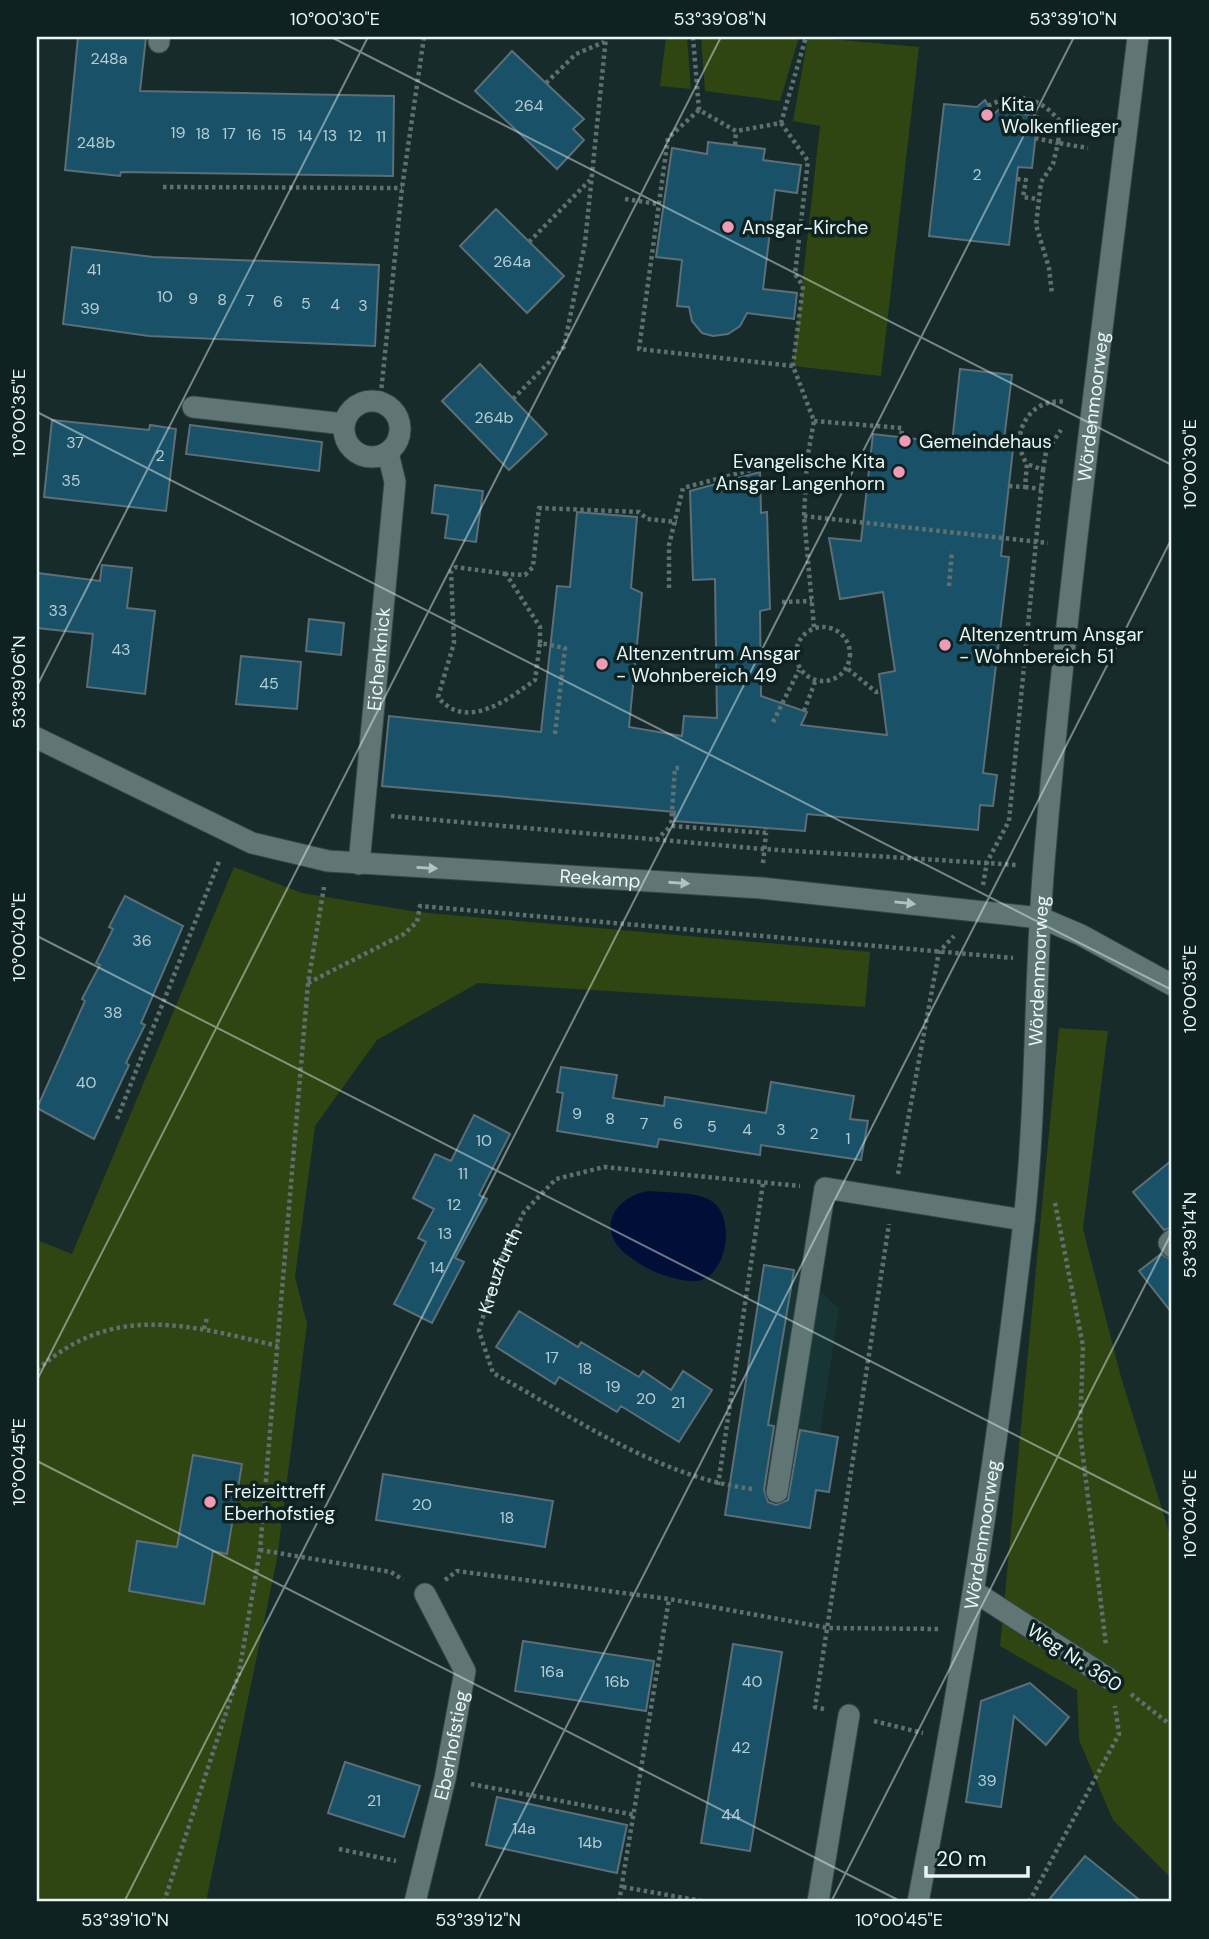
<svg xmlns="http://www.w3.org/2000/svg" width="1209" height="1939" viewBox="0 0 1209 1939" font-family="'DM Sans',sans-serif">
<rect width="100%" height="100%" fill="#182b2b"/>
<path fill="#173535" d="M794,1270l45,38 -19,126 -6,-1 -1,73 -85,-12 2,-19 29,4z"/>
<path fill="#2f4512" d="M666,37h21l4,52 -31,-3z
M701,37h98l-19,64 -75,-10z
M808,37l111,10 -38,329 -88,-10 27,-240 -27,-5z
M234,867l68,26 115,19 453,40 -5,55 -387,-24 -101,57 -62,86 -20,151 12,47 -30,235 -71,343h-169v-662l35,14z
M1059,1028l49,3 -25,198 38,148 51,164v338l-59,-59 -34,-80 -2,-50 -77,-44z"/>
<path fill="#000f38" d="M649,1191c18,2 49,0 64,11 25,19 12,84 -23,79 -22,-2 -46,-12 -64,-27 -31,-25 -11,-58 23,-63z"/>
<path fill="#195268" stroke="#5c6e77" stroke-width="2" d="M78,37h68l-6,54 254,5 -1,80 -272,-4 -1,4 -55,-6z
M512,51l72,68 -11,10 11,11 -27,29 -82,-78z
M985,100l8,15 13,-12 8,10 24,3 -6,52 -14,-1 -9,78 -80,-9 15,-132 33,3z
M708,142l57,7 -2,11 38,5 -4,28 -22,-3 -12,99 34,4 -3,26 -47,-6 -7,13 -12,8 -15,2 -11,-3 -10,-12 -3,-14 -12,-1 5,-46 -26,-3 16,-109 35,6z
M496,209l68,67 -37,37 -67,-67z
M72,247l81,10 226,8 -4,81 -226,-10 -86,-12z
M480,364l67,70 -38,36 -67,-69z
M960,369l52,6 -9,73 10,1 -12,107 8,1 -26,216 14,2 -4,31 -13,-1 -2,25 -171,-16 -2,17 -39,-3 -92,-7 1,-9 -293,-26 7,-70 152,16 16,-146 13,1 7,-75 60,5 -6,71 11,5 -13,134 53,9 2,-20 33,2 -2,-139 -22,1 -3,-89 70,-19 1,41 6,-1 3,97 -10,2 1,85 46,16 -6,13 86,10 -8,-61 16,-3 -12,-79 -43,7 -11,-61 32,3 12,-107 79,9z
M52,420l97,10 1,-5 26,4 -10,82 -122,-14z
M190,425l132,17 -3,29 -133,-17z
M435,485l48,6 -7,51 -31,-4 3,-23 -16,-2z
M102,565l30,3 -5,40 28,3 -10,83 -58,-7 6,-53 -56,-6v-55l63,8z
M309,619l35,4 -3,32 -35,-4z
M241,656l60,6 -4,47 -61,-5z
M125,896l58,30 -42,97 4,2 -19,38 3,2 -35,74 -57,-31 48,-107 -3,-2 18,-34 -4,-2 17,-34 -4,-2z
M561,1067l56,8 -4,23 51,8 1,-9 101,16 5,-31 83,14 -4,23 18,2 -7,39 -100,-15 -1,10 -101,-16 -2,8 -100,-16 6,-38 -6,-1z
M474,1115l36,19 -31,61 8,4 -32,59 9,4 -32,61 -38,-19 32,-62 -8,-4 16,-29 -21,-11 22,-44 16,7z
M1172,1160v67l-8,3 -31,-38z
M1161,1254l11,6v53l-33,-42z
M764,1265l30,5 -26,155 6,1 -10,64 4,12 8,3 12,-5 12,-70 38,7 -9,55 -13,-2 -6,38 -85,-13z
M519,1311l59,36 3,-5 58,35 4,-6 28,19 12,-19 29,19 -33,52 -58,-36 -4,6 -58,-35 -4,7 -59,-37z
M193,1455l49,9 -15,90 -14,-3 -9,53 -75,-13 8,-50 40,6z
M383,1474l170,27 -8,46 -169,-27z
M523,1641l131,20 -8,50 -131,-20z
M733,1644l49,8 -32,199 -49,-8z
M1030,1683l39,34 -23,28 -32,-29 -13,91 -35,-5 15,-101z
M345,1762l75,24 -16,51 -76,-24z
M497,1797l130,28 -10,48 -131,-28z
M1085,1856l57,46h-95z"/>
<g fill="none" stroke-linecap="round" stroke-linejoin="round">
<g stroke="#354646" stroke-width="23">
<g id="minor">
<path d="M159,42v-5"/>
<circle cx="372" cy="429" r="28"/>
<path d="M193,407l151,17"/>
<path id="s2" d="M37,738l215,105 76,18 433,27 280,30 40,17 91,50"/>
<path id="s3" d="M359,864l36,-382 -7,-29"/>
<path d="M1172,1240l-3,3 3,4"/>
<path d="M777,1492l48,-304 199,32"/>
<path d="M975,1592l136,88"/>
<path id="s4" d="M415,1902l30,-123 20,-108 -40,-77"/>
<path d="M818,1902l31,-187"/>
<path id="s5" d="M918,1902c44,-226 80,-452 106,-681 13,-119 10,-239 20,-358 23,-276 61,-551 94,-826"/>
</g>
</g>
<g stroke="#5f7070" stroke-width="4.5" stroke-dasharray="3.5 3.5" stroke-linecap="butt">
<path d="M693,37l6,73 37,21 45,-8 25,-86"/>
<path d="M546,83l30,-29 28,-12"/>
<path d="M988,106c29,-15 53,-9 73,17l-3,20 30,5"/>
<path d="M699,110l-31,28 -29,211 154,17"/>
<path d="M781,123l27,38 -13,113 8,12 -10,80 21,55 -7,39 -3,56 10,111"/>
<path d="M1035,138l23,5 -5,21 -12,18 -5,43 13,43 3,26"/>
<path d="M735,145l1,-14"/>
<path d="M1017,179l9,1 -3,17 15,2"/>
<path d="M163,187l239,1"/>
<path d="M625,199l33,5"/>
<path d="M529,242l61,-62"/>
<path d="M513,399l51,-52 21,-104 21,-206"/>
<path d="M380,402l22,-214 22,-151"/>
<path d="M814,421l88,7 -1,9"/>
<path d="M1004,440h15"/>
<path d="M1043,470l3,-18 15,-22"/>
<path d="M1009,486l16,1 2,-23c-20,-30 4,-68 39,-62"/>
<path d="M1025,487l16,2"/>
<path d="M804,516l244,27"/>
<path d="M506,574l-50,-7 -5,4 3,72 -16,54c28,35 71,2 97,-17l5,-37"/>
<path d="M949,586l3,-35"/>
<path d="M669,588v-43l14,-57 109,-29 15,1"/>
<path d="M782,602l30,-1"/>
<circle cx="823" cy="654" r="27"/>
<path d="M848,669l28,23 5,-1"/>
<path d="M804,711l11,-29"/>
<path d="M773,722l26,-52"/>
<path d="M555,734l10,-86 -25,-5v-16l-34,-53 19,1 8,-8 6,-59 100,4 8,7 30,3"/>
<path d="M679,768h-4l-4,58 95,7v-5"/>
<path d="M391,816l372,33 254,16"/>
<path d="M656,840l15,-14"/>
<path d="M763,863l3,-30"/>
<path d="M983,885l4,-23 22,-41 34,-351 -16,-6"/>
<path d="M308,983l96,-49 13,-12 3,-16 593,52"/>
<path d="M117,1119l103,-260"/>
<path d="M898,1174l41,-222 15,-16"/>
<path d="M1055,1203l28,143 -3,86 26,213"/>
<path d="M204,1329l3,-11"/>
<path d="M37,1370c76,-68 151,-45 241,-24"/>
<path d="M718,1485l45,-302"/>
<path id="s1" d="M752,1489c-94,-12 -177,-71 -259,-116l-14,-42 18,-63 27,-56 32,-33 48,-12 196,19"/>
<path d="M260,1550l131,22 12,8"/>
<path d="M445,1580l12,-9 212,28 159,29 112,1"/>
<path d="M1131,1694l41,32"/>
<path d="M824,1709l-9,-2 74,-483"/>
<path d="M874,1721l49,12"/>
<path d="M471,1784l164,31"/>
<path d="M339,1849l57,12"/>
<path d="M623,1887l84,15"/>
<path d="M164,1902l75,-229 21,-123 48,-567 16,-96"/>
<path d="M619,1902l50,-303"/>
<path d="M1029,1902l90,-168 -4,-28"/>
</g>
<use href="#minor" stroke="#607675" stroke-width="21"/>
</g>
<defs><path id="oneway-solid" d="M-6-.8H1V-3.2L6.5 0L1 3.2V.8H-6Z" transform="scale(1.75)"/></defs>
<g fill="#b3c3c2">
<use href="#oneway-solid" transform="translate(427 868) rotate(3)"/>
<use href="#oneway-solid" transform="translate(679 883) rotate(4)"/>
<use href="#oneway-solid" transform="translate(905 903) rotate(6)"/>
</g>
<path fill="none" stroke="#eaf6f6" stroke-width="2" stroke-opacity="0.45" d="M331,37l841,428M37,412l1135,578M37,686l331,-649M37,936l1135,579M37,1380l684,-1343M37,1461l865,441M124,1902l950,-1865M477,1902l695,-1364M831,1902l341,-670"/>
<g fill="#f09ab6" stroke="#0e2221" stroke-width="2.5">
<circle cx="987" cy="115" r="7"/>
<circle cx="728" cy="227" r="7"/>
<circle cx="905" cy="441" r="7"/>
<circle cx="899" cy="472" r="7"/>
<circle cx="945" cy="645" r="7"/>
<circle cx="602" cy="664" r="7"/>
<circle cx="210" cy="1502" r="7"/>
</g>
<g text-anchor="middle" stroke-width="7" stroke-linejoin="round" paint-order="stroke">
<g font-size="16" fill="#b6cdd2">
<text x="109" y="64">248a</text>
<text x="529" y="111">264</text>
<text x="178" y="138">19</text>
<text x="203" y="139">18</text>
<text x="229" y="139">17</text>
<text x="254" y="140">16</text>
<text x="279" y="140">15</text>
<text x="305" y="141">14</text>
<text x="330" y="141">13</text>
<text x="355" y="141">12</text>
<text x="381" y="142">11</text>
<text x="96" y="148">248b</text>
<text x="977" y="180">2</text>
<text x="512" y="267">264a</text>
<text x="94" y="275">41</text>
<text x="165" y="302">10</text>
<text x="193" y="304">9</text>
<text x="222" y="305">8</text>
<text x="250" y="306">7</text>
<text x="278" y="307">6</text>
<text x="306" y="309">5</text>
<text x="335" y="310">4</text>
<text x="363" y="311">3</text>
<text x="90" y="314">39</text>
<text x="494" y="423">264b</text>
<text x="75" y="448">37</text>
<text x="160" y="461">2</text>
<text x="71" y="486">35</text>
<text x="58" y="616">33</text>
<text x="121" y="655">43</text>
<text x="269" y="689">45</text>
<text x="142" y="946">36</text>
<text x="113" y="1018">38</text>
<text x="86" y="1088">40</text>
<text x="577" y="1119">9</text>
<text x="610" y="1124">8</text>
<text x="644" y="1129">7</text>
<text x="678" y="1129">6</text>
<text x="712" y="1132">5</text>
<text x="747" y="1135">4</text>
<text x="781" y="1135">3</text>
<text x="814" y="1139">2</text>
<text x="848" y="1144">1</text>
<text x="484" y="1146">10</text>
<text x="463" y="1179">11</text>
<text x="454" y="1210">12</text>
<text x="445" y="1239">13</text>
<text x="437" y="1273">14</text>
<text x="552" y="1363">17</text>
<text x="585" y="1374">18</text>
<text x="613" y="1392">19</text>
<text x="646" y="1404">20</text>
<text x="678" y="1408">21</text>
<text x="422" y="1510">20</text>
<text x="507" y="1523">18</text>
<text x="552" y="1677">16a</text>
<text x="617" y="1687">16b</text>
<text x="752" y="1687">40</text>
<text x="741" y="1753">42</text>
<text x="987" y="1786">39</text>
<text x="374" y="1806">21</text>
<text x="731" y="1820">44</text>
<text x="524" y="1834">14a</text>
<text x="590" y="1848">14b</text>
</g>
<g font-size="19" fill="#eaf6f6" stroke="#0e2221" text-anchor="start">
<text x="1001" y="111">Kita<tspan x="1001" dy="22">Wolkenflieger</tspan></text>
<text x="742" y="234">Ansgar-Kirche</text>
<text x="919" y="448">Gemeindehaus</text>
<text x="885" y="468" text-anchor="end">Evangelische Kita<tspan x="885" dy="22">Ansgar Langenhorn</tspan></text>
<text x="959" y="641">Altenzentrum Ansgar<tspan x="959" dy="22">- Wohnbereich 51</tspan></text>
<text x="616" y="660">Altenzentrum Ansgar<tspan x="616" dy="22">- Wohnbereich 49</tspan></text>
<text x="224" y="1498">Freizeittreff<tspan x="224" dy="22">Eberhofstieg</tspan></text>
</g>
<g font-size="19" fill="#eaf6f6" stroke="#0e2221">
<text dy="7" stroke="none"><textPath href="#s5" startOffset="1507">Wördenmoorweg</textPath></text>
<text dy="7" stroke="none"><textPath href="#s3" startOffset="206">Eichenknick</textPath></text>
<text dy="7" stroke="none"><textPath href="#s2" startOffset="590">Reekamp</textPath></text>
<text dy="7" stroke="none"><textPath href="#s5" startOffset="940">Wördenmoorweg</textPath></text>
<text dy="7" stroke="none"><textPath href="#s1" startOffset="394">Kreuzfurth</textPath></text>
<text dy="7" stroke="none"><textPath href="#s5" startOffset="373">Wördenmoorweg</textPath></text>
<text transform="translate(1075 1657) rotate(33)" y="7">Weg Nr. 360</text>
<text dy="7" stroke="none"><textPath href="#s4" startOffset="161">Eberhofstieg</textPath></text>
</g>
</g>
<rect width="1209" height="1939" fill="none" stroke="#0e2221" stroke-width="77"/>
<path d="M926 1866v10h102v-10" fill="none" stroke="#eaf6f6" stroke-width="3.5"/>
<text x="936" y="1866" font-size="21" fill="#eaf6f6" stroke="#0e2221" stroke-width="5" paint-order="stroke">20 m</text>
<rect x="38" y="38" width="1132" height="1862" fill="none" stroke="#eaf6f6" stroke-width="2.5"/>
<g font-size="18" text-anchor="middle" fill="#eaf6f6">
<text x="335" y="25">10°00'30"E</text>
<text x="720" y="25">53°39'08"N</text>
<text x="1073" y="25">53°39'10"N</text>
<text transform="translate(19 413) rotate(-90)" y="6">10°00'35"E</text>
<text transform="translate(1190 464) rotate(-90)" y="6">10°00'30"E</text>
<text transform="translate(19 682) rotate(-90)" y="6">53°39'06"N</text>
<text transform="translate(19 937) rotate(-90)" y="6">10°00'40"E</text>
<text transform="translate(1190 989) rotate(-90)" y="6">10°00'35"E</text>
<text transform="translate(1190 1235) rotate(-90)" y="6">53°39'14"N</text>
<text transform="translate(19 1462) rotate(-90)" y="6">10°00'45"E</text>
<text transform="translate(1190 1514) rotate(-90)" y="6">10°00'40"E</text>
<text x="125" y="1926">53°39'10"N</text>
<text x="478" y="1926">53°39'12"N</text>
<text x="899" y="1926">10°00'45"E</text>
</g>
</svg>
